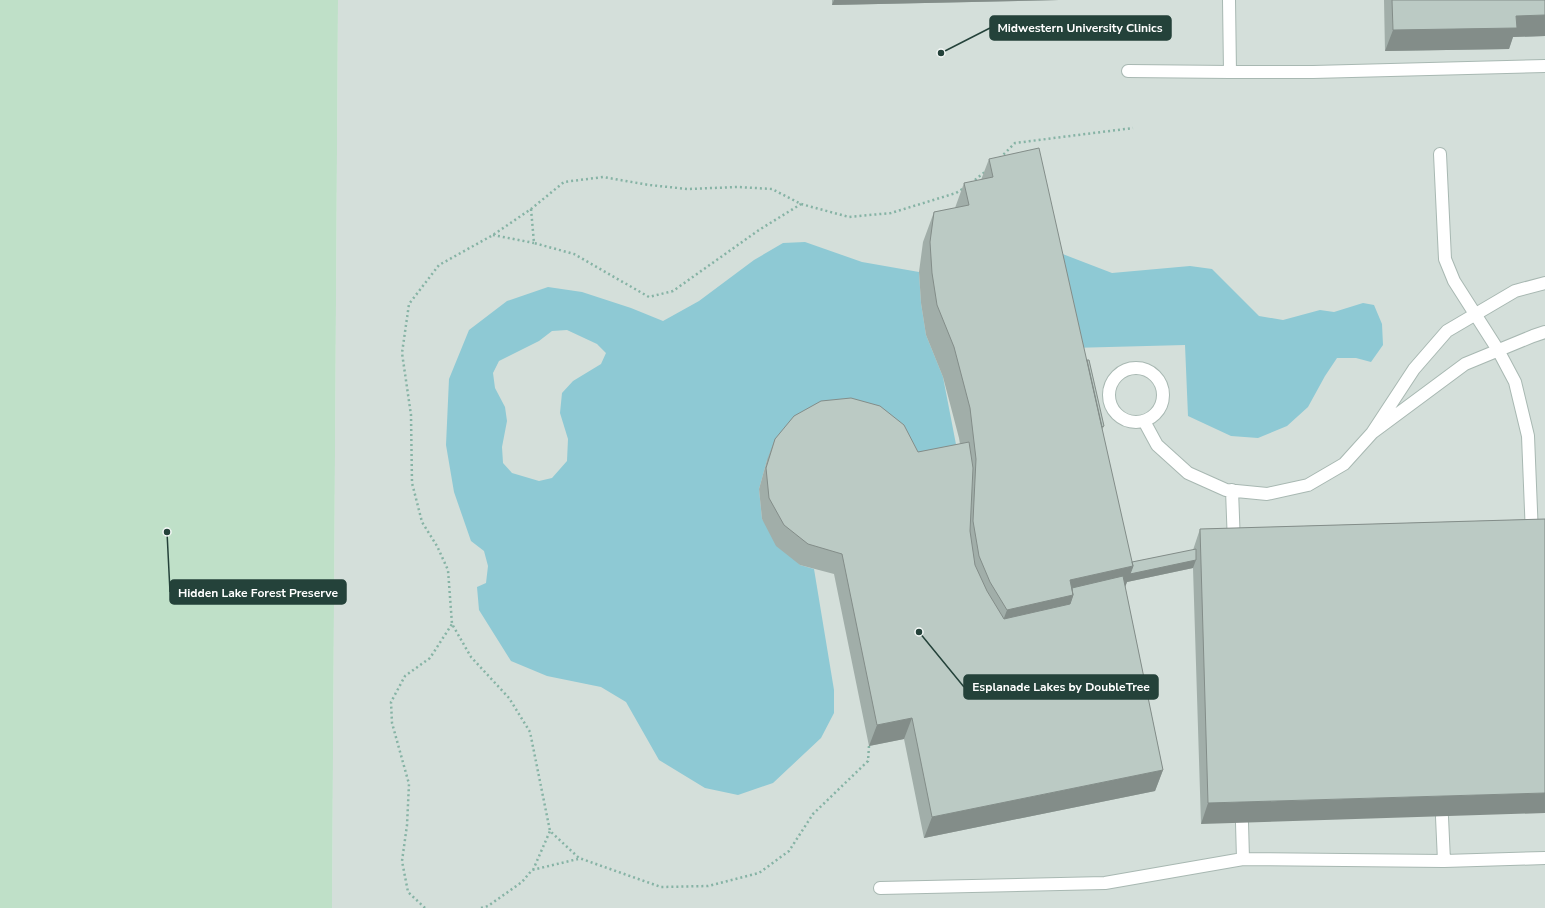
<svg xmlns="http://www.w3.org/2000/svg" width="1545" height="908" viewBox="0 0 1545 908" font-family="'Nunito Sans',sans-serif">
<rect width="100%" height="100%" fill="#e6efeb"/>
<path fill="#d4dfda" d="M338,0h1207v908h-1213z"/>
<path fill="#bfe0c8" d="M0,0h338l-6,908h-332z"/>
<path fill="#8ec9d4" fill-rule="evenodd" d="M805,242l57,20 57,10 2,31 5,32 17,42 16,83h-192l-8,29 3,30 38,46 14,4 20,121v23l-13,25 -48,45 -35,12 -33,-7 -46,-28 -33,-58 -25,-15 -54,-11 -36,-15 -32,-51 -2,-23 9,-4 2,-17 -4,-15 -13,-10 -17,-49 -8,-47 3,-66 20,-49 38,-29 41,-14 34,5 49,16 32,13 36,-20 55,-41 29,-17zM567,330l30,14 9,9 -5,11 -28,17 -11,12 -2,20 8,26 -1,22 -15,17 -13,3 -27,-8 -9,-10 -1,-16 5,-26 -2,-14 -10,-19 -2,-15 6,-12 40,-20 13,-10z
M1047,248l65,25 78,-7 22,3 47,47 24,4 37,-10 14,2 29,-9 11,2 8,19 1,21 -12,17 -15,-4h-19l-12,18 -17,31 -21,19 -29,12 -27,-2 -43,-20 -3,-71 -114,3z"/>
<g fill="none" stroke-linecap="round" stroke-linejoin="round">
<g stroke="#a8b8b2" stroke-width="14">
<path id="minor" d="M1229,0l1,72h83l232,-6
M1128,71l102,1
M1440,154l5,105 9,22 44,69 17,32 13,54 4,99
M1545,283l-30,8 -68,40 -33,38 -42,64 93,-69 68,-28 12,-4
M1109 395a27 27 0 1 1 54 0a27 27 0 1 1-54 0Z
M1144,421l13,24 31,28 38,17 41,4 41,-9 36,-21 28,-31
M1232,490l2,54
M1442,817l2,44
M1242,823l1,36
M880,888l225,-5 138,-24 201,2 101,-3"/>
</g>
<path stroke="#86b3a5" stroke-width="2.5" stroke-dasharray="2 3" stroke-linecap="butt" d="M1000,158l15,-15 118,-15
M971,183l15,-12
M531,209l3,34 40,11 75,43 24,-6 86,-61 42,-26
M493,235l41,8
M869,746l-1,15 -55,53 -24,37 -30,22 -51,13 -47,1 -82,-29 -29,-27 -20,-99 -21,-34 -38,-41 -19,-33 -4,-54 -11,-24 -15,-24 -10,-39 -1,-68 -9,-62 7,-49 30,-39 54,-30 38,-26 33,-27 39,-5 46,8 39,4 50,-2 34,2 29,15 48,13 42,-4 65,-20 8,-5
M533,870l17,-39
M425,908l-17,-16 -6,-31 5,-36 2,-41 -17,-61 -1,-21 14,-26 25,-18 22,-34
M481,908l7,-2 34,-24 10,-12 46,-11"/>
<use href="#minor" stroke="#fff" stroke-width="12"/>
</g>
<path fill="#a1aea9" d="M832,0h227l-227,5z
M1384,0h161v36l-32,1 -4,12 -124,2z
M989,159l98,201 17,66 -2,4 30,132 61,-12 7,-21 345,-10 -344,305 -8,-256 -66,14 -2,4 38,184 -8,21 -231,47 -20,-99 -35,7 -35,-172 -34,-9 -24,-19 -14,-27 -3,-30 8,-29 8,-21 143,13 42,-8 -1,-6 -16,-61 -17,-42 -5,-32 -2,-31 4,-30 11,-30 21,-4 9,-25 17,-3z"/>
<path fill="#838d89" d="M834,0h225l-227,5z
M1545,15v21l-32,1 -4,12 -124,2 8,-21 123,-14z
M1196,560l-3,8 -66,14 -5,14 -126,43 11,-29 63,-30 63,-14z
M912,718l-8,21 -35,7 8,-21z
M1163,770l-8,21 -231,47 8,-21z
M1545,793v20l-344,11 7,-21z"/>
<path fill="#bbcac4" stroke="#838d89" d="M1392,0h153v15l-29,1 1,12 -124,2z
M1039,148l94,418 -63,14 3,15 -66,15 -17,-28 -11,-26 -6,-35 3,-62 -6,-51 -16,-61 -17,-42 -5,-32 -2,-31 4,-30 35,-7 -5,-22 29,-6 -4,-18z
M1087,360h2l15,66 -2,1z
M851,398l29,8 24,19 14,27 51,-10 4,26 -3,63 5,34 12,26 17,28 66,-15 3,-9 -1,-7 51,-12 40,194 -231,47 -20,-99 -35,7 -35,-171 -34,-10 -24,-19 -15,-27 -3,-30 9,-29 19,-23 27,-15z
M1545,519v274l-337,10 -8,-274z
M1196,549v11l-66,14 3,-8 -1,-4z"/>
<path fill="none" stroke="#24423a" stroke-width="1.5" d="M941 53L990 28M167 532L170 592M919 632L964 687"/>
<g fill="#24423a" stroke="#f7fbf9" stroke-width="1.5">
<circle cx="941" cy="53" r="4"/>
<circle cx="167" cy="532" r="4"/>
<circle cx="919" cy="632" r="4"/>
</g>
<g fill="#24423a" stroke="#24423a" stroke-width="1.5">
<rect x="990" y="16" width="181" height="24" rx="4"/>
<rect x="170" y="580" width="176" height="24" rx="4"/>
<rect x="964" y="675" width="194" height="24" rx="4"/>
</g>
<g font-size="12" text-anchor="middle" font-weight="bold" fill="#fff">
<text x="1080" y="32">Midwestern University Clinics</text>
<text x="258" y="597">Hidden Lake Forest Preserve</text>
<text x="1061" y="691">Esplanade Lakes by DoubleTree</text>
</g>
</svg>
